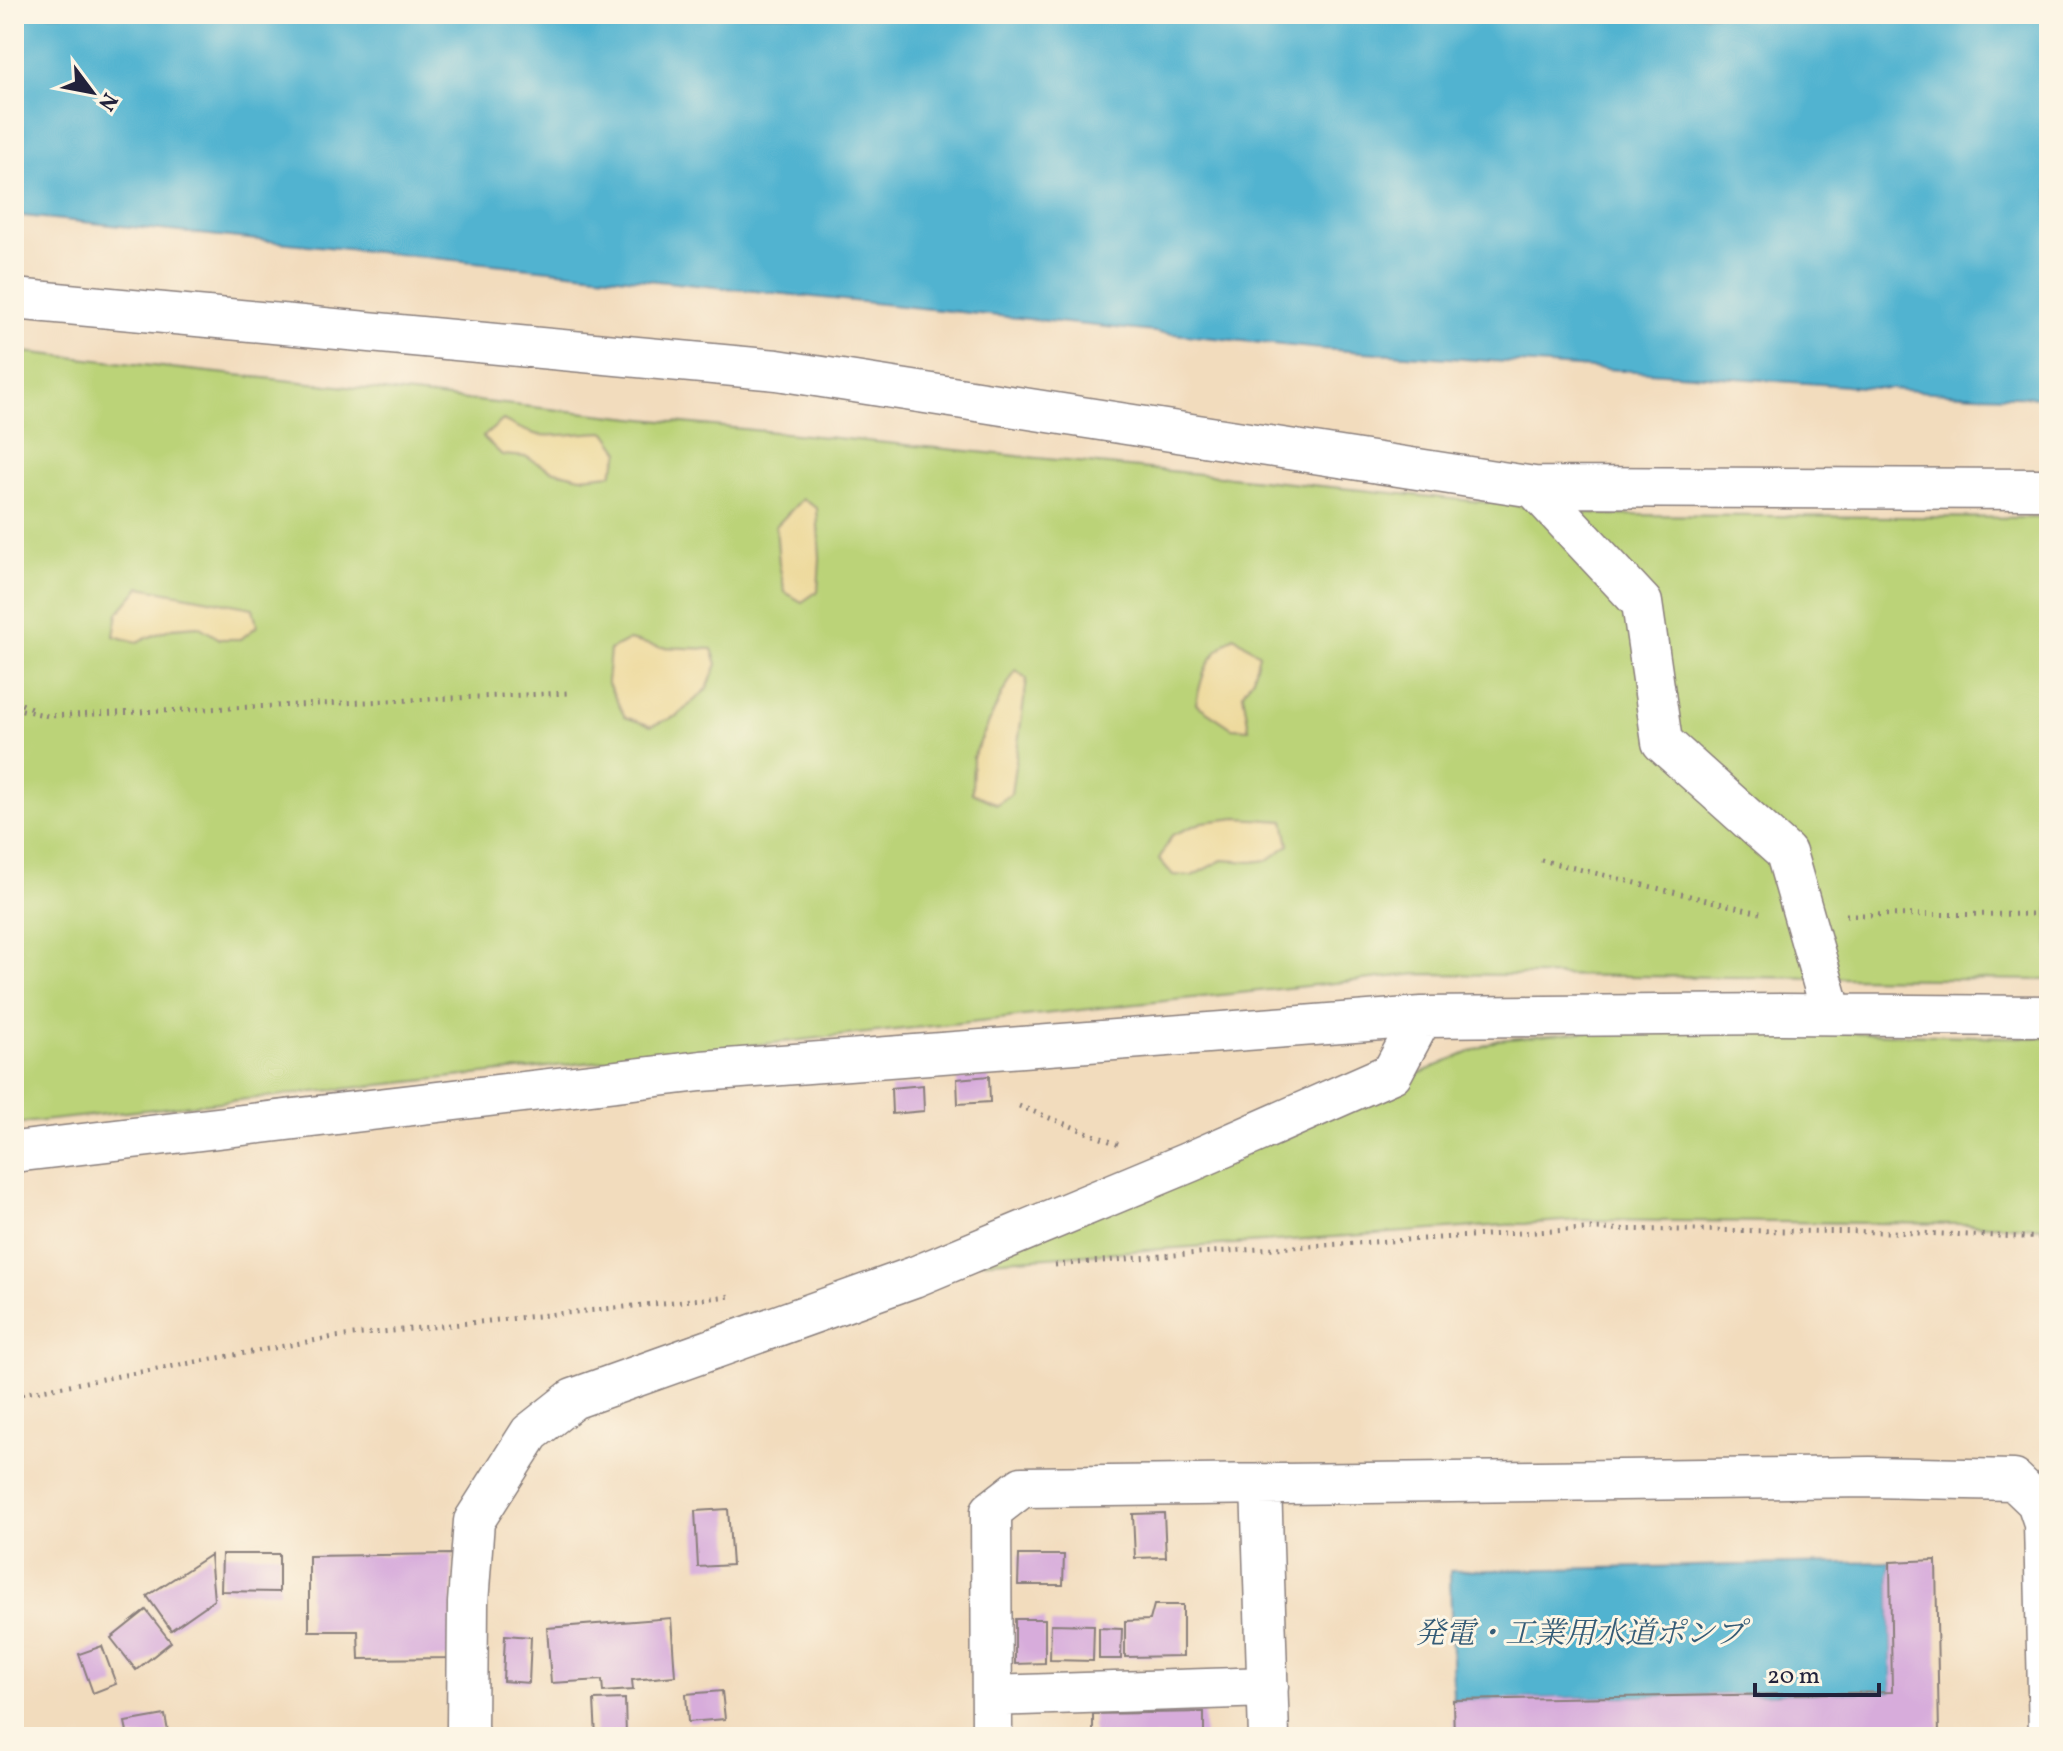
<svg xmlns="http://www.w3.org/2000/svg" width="2063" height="1751" viewBox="0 0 2063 1751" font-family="Vollkorn,'Noto Serif JP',serif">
<rect width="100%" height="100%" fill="#fcf5e5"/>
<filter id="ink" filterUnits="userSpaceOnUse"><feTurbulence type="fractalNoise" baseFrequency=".0125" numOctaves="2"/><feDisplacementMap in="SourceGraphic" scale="16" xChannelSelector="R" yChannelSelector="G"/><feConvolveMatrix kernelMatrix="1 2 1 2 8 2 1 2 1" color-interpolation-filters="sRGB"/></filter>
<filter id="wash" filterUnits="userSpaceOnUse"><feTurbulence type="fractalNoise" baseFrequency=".006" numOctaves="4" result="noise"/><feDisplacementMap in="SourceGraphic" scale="32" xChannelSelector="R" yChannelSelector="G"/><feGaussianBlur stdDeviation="1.8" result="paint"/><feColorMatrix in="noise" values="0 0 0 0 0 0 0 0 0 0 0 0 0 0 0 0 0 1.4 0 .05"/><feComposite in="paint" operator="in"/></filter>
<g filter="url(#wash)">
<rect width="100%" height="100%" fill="#f2dcbd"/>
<path fill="#bbd378" stroke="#6e7a5a" stroke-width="2" d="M14,351l629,68 971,96 435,3v462l-631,-6 -1404,150z
M1634,1027l415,11v189l-88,-3 -383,-4 -602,42 522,-222z"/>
<path fill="#eeda9e" stroke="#887e6c" stroke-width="2" d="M503,420c12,6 24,13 37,15 18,2 44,-3 66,-3l14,20 -9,22 -30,3 -30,-7 -24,-13 -25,-2 -19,-18z
M802,499l15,9 3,50 -2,33 -16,11 -17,-10 -6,-28 -3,-38z
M140,587l113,21 4,18 -16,13h-21l-22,-13 -26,2 -35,14 -23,-6 4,-23z
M1234,636l25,18 -6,23 -10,16 6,36 -17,-1 -36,-24c6,-31 11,-48 38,-68z
M629,640l30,7 53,2 5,15 -10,25 -30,27 -26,10 -26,-9 -18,-35 3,-32z
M1016,670l11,9 -16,115 -14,10 -25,-11 1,-36 29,-63z
M1237,818l47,3 5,24 -21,15 -16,2 -30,-2 -30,16 -19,-1 -14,-16 13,-24 31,-13z"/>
<path fill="#51b3d0" stroke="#3a6a86" stroke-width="2" d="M14,14h2035v383l-74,-2 -654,-46 -1307,-134z
M1890,1562l2,130 -439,8 -3,-129z
M1894,1733v4h-188z"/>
<g id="blocks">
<path fill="#d7acdb" d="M989,1076l1,26 -32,2 -1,-25z
M923,1085l1,26 -32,3 -1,-26z
M728,1509l4,56 -34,2 -3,-56z
M1164,1513l2,44 -31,1 -2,-44z
M222,1554h57v38l-58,-1z
M452,1554l1,104 -94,1 -1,-28h-49v-75z
M210,1555l4,45 -43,30 -24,-34z
M1019,1555h45l-1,30h-45z
M1936,1560l3,177h-45v-4l-188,4h-252l-1,-37 439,-8 -2,-130z
M1154,1605h29v51l-58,1v-36l25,-1z
M146,1610l25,32 -35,28 -25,-32z
M671,1618l4,58 -43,4 1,10 -30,2 -1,-12 -51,3 -4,-55z
M1015,1619h30v44l-30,1z
M1051,1624l43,1 -1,36 -43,-1z
M1099,1628l23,1 -1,30h-22z
M505,1635l26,2 -2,46 -26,-2z
M102,1646l14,38 -23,9 -14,-39z
M722,1691l3,28 -37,3 -2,-28z
M625,1699l1,38h-30l-2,-37z
M1204,1712v25h-111v-23z
M165,1715l4,22h-41l-3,-15z"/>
</g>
</g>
<g filter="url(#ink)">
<use href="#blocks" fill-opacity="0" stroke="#8a7f7c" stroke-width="2"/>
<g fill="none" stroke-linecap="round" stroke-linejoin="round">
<g stroke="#8a7f7c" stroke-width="43">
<path id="minor" d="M14,299l763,71 757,117 515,2
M1534,487l108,116 20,139 124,111 46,161
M14,1152l687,-81 721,-54 359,-3 268,2
M1261,1484l8,253
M992,1696l276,-9
M469,1737l-2,-9 1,-125 6,-82 56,-88 43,-34 341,-122 278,-116 200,-88 30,-56
M992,1737l-1,-226 31,-24 848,-10 144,3 23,22 7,21 5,212"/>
</g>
<path stroke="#8a7f7c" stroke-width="5" stroke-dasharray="2 6" stroke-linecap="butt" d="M14,701l22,9
M14,708l34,8 520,-23
M1541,860l219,53
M1846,915l203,-1
M1019,1106l103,40
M1055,1265l156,-13 374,-23 306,3 158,6
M14,1395l320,-58 397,-41"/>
<use href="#minor" stroke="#fff" stroke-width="40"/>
</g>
</g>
<g text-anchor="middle" stroke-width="6" stroke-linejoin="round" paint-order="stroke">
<g font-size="30" font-style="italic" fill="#355c77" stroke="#fcf5e5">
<text x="1580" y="1643">発電・工業用水道ポンプ</text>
</g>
</g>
<rect width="2063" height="1751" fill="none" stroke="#fcf5e5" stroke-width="48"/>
<g transform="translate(92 92) rotate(122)" stroke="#fcf5e5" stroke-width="6" paint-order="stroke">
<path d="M0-6L14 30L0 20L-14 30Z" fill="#22223b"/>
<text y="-12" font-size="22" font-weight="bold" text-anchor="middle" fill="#22223b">N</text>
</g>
<path d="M1755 1683v12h124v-12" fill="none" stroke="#22223b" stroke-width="4"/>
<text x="1767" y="1683" font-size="24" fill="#22223b" stroke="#fcf5e5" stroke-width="6" paint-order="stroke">20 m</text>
</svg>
